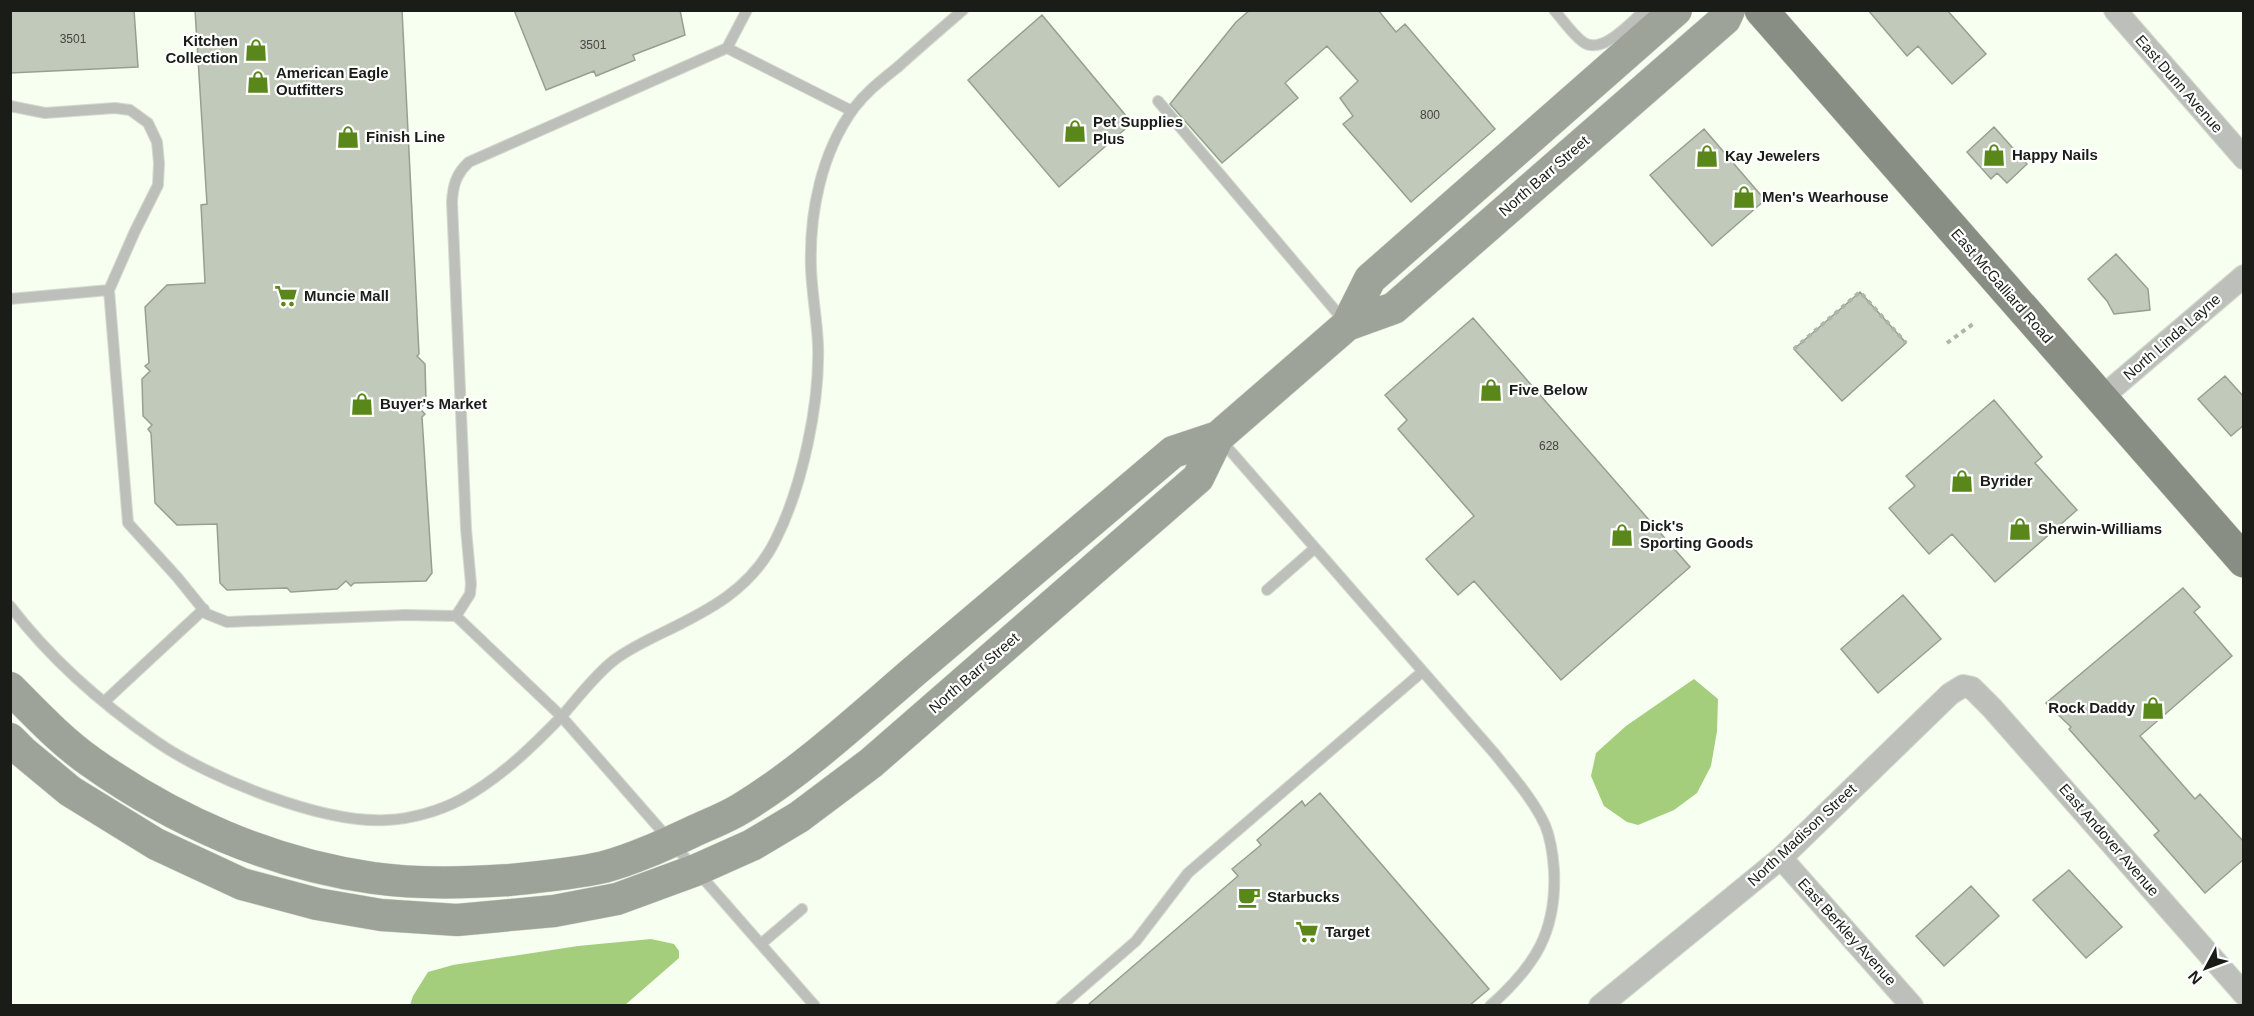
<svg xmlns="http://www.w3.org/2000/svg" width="2254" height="1016" viewBox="0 0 2254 1016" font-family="Arial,sans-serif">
<rect width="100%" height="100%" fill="#f6fff0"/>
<path fill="#a4ce7c" d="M1694,679l24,20 -1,32 -6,35 -14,27 -23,17 -36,15 -11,-3 -23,-16 -13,-30 5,-23 30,-27z
M651,939l23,5 5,7v7l-54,47h-215l3,-9 15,-24 25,-7 125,-19z"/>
<path fill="#c1c9bb" stroke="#979f91" stroke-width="1.5" d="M10,10h124l4,57 -128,6z
M195,10h207l17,344 -2,2 8,8 1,37 -6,8 5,5 -3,3 10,156 -6,8 -72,2 -3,3 -5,-5 -9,8 -46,3 -4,-4 -60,2 -7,-7 -3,-59 -40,1 -22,-22 -4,-70 -3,-4 4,-4 -9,-9 -1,-37 8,-8 -5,-5 4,-3 -4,-56 22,-22 38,-2 -4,-78 6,-1z
M514,10h166l5,25 -52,20 2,5 -39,16 -2,-5 -48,19z
M1250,10h128l18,22 9,-8 90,105 -84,73 -68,-78 10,-8 -13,-18 18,-17 -31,-35 -42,37 13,15 -76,65 -52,-59 66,-82z
M1868,10h79l39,44 -34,30 -34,-38 -11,10z
M1042,15l90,108 -73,64 -91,-107z
M1994,127l33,37 -20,19 -10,-10 -6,6 -24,-27z
M1704,129l61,71 -53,46 -62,-71z
M2116,254l32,35 2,21 -36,4 -7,-13 -19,-22z
M1860,292l46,51 -64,58 -48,-52z
M1473,318l217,249 -129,113 -87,-99 -16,14 -32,-36 48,-43 -76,-87 9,-9 -22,-25z
M2225,376l19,21v28l-13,11 -33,-37z
M1994,400l48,57 -7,6 42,47 -82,72 -43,-48 -23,20 -40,-46 26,-22 -9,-10z
M2183,588l17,19 -6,5 38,44 -92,80 55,63 5,-5 44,48v17l-39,34 -51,-58 5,-4 -90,-102 2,-2 -25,-24z
M1903,595l38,44 -63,54 -37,-44z
M1320,793l169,196 -19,16h-382l150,-129 -6,-7 29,-24 -4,-5 45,-39 3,5z
M2069,870l53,57 -36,31 -53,-58z
M1971,886l28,30 -55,50 -28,-30z"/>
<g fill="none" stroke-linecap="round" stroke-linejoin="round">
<g stroke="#d3dbcd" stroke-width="12">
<path id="lane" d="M1554,10c9,10 18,24 29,32 19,14 48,-20 62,-32
M727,48l125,63
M1158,101l187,221
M10,106l35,7 70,-5 15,2 18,13 9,19 2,21 -1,22 -23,46 -26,59 19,233 49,54 30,37 20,8 178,-7 51,1 105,100 254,290
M10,299l99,-9
M1220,439l275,315c18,23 38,45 50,71 6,14 8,31 9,45 3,62 -19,96 -64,136
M1267,590l48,-42
M10,606c40,52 93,99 147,136 52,36 166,82 230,78 24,-1 52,-9 73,-20 39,-21 71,-52 101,-83 17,-19 32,-40 52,-56 14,-11 31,-19 47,-27 48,-23 92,-45 116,-95 26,-52 44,-135 42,-194 -1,-25 -6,-51 -7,-76 -2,-55 10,-116 43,-161 13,-17 29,-29 45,-42 21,-19 42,-37 64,-56
M456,616l14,-22 1,-10 -5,-55 -14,-327c1,-17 4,-28 17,-40l258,-114 20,-38
M105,701l99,-92
M761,944l41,-35
M1061,1006l75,-65 52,-68 234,-201"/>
</g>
<g stroke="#d3dbcd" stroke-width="24">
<path id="street" d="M2115,10l129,148
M2101,398l143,-122
M1781,858l131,148
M1600,1006l181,-148 169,-164 13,-8 9,2 20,20 252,286"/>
</g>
<g stroke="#d3dbcd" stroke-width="33">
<path id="secondary" d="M1347,325l23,-46 306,-269
M10,688c26,26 51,53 81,74 83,59 181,102 282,116 42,6 93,5 136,2 31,-3 64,-6 95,-13 30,-8 60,-22 88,-35 17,-8 34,-14 50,-24 61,-37 121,-93 176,-140 85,-72 170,-144 255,-216l45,-15 129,-112 47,-17 331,-289 4,-9
M10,739l13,13 47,39 86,53 86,40 75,20 64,11 76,5 97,-9 63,-12 79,-29 56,-25 47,-28 72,-54 327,-285 20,-41"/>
</g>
<g stroke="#d3dbcd" stroke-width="34">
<path id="primary" d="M1761,10l483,551"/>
</g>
<path stroke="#aeb5aa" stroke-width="4" stroke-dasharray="4.5 4.5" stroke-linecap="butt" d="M1947,343l26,-19
M1794,349l66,-57 46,51"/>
<use href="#lane" stroke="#bdc0ba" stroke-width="10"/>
<use href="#street" stroke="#bdc0ba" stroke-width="22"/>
<use href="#secondary" stroke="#9ea39a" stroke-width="32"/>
<use href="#primary" stroke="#888e83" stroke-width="33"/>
</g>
<defs>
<g id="shop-bare" transform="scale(1.8)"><path d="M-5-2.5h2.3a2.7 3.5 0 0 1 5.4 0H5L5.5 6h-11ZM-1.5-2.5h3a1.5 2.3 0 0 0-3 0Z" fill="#598719" stroke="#fff" stroke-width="2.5" paint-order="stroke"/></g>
<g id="supermarket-bare" transform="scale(1.8)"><path d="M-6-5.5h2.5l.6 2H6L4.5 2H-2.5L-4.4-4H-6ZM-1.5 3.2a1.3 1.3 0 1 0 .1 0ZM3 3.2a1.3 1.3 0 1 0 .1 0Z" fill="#598719" stroke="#fff" stroke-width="2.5" paint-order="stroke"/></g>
<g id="cafe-bare" transform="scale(1.8)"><path d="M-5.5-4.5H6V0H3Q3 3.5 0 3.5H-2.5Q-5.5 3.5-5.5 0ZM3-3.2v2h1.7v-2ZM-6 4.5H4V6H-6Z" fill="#598719" stroke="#fff" stroke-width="2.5" paint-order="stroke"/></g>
</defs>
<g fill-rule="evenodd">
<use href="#shop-bare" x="256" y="50"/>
<use href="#shop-bare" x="258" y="82"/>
<use href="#shop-bare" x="1075" y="131"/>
<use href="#shop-bare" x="348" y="137"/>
<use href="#shop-bare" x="1994" y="155"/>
<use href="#shop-bare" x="1707" y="156"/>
<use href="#shop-bare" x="1744" y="197"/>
<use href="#supermarket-bare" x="286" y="296"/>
<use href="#shop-bare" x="1491" y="390"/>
<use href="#shop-bare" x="362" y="404"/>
<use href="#shop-bare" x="1962" y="481"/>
<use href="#shop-bare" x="2020" y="529"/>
<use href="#shop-bare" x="1622" y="535"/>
<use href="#shop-bare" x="2153" y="708"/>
<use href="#cafe-bare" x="1249" y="897"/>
<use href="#supermarket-bare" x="1307" y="932"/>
</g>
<g text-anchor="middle" stroke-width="4.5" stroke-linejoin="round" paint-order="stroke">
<g font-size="12" fill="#434740">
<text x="73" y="43">3501</text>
<text x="593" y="49">3501</text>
<text x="1430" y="119">800</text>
<text x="1549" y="450">628</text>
</g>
<g font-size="15" font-weight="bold" fill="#191c17" stroke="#fff" text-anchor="start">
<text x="238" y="46" text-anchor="end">Kitchen<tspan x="238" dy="17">Collection</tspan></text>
<text x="276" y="78">American Eagle<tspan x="276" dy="17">Outfitters</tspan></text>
<text x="1093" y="127">Pet Supplies<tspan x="1093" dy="17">Plus</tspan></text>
<text x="366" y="142">Finish Line</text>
<text x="2012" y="160">Happy Nails</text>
<text x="1725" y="161">Kay Jewelers</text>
<text x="1762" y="202">Men's Wearhouse</text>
<text x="304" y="301">Muncie Mall</text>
<text x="1509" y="395">Five Below</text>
<text x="380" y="409">Buyer's Market</text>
<text x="1980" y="486">Byrider</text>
<text x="1640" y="531">Dick's<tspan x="1640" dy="17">Sporting Goods</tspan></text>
<text x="2038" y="534">Sherwin-Williams</text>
<text x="2135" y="713" text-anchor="end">Rock Daddy</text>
<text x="1267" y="902">Starbucks</text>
<text x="1325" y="937">Target</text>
</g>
<g font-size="15" fill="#191c17" stroke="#fff">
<text transform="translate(2179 84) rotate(49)" y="5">East Dunn Avenue</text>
<text transform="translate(1544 176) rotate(-41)" y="5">North Barr Street</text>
<text transform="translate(2002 286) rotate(49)" y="5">East McGalliard Road</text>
<text transform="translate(2172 337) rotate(-41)" y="5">North Linda Layne</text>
<text transform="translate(974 673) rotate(-41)" y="5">North Barr Street</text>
<text transform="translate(1802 835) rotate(-43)" y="5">North Madison Street</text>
<text transform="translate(2109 840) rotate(49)" y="5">East Andover Avenue</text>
<text transform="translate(1847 932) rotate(48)" y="5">East Berkley Avenue</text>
</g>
</g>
<rect width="2254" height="1016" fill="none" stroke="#191c17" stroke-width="24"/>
<g transform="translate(2206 968) rotate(229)" stroke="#ffffff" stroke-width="4.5" paint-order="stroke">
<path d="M0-4.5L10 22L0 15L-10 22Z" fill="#191c17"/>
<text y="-9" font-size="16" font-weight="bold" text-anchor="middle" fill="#191c17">N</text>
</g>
</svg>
